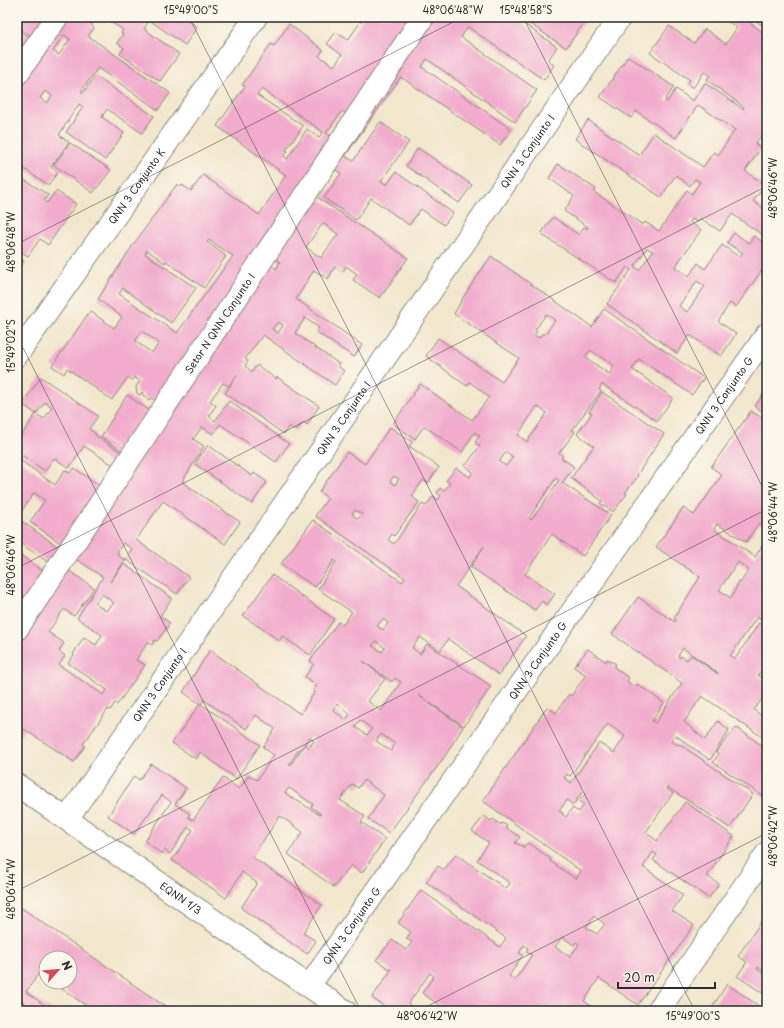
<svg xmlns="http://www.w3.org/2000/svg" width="784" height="1028" viewBox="0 0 784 1028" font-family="'Playpen Sans',sans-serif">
<rect width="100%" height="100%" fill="#fbf7ec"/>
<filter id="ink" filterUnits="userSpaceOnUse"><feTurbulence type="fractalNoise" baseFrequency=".025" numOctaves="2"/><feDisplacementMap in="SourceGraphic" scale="8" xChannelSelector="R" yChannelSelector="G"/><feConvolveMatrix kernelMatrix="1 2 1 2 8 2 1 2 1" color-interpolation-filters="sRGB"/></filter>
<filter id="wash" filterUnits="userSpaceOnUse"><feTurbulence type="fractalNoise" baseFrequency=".012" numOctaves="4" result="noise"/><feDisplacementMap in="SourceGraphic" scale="16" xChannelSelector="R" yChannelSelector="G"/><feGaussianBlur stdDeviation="0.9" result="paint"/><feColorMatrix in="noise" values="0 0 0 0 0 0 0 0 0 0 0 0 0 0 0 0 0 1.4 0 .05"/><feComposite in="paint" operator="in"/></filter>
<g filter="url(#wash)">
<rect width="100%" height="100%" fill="#f2e7cd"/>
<g id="blocks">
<path fill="#f2accd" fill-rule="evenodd" d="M17,17h80l-6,8 3,3 -6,8 82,57 -12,17 -60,-42 -17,23 2,2 12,-17 59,40 -12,17 -35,-24 -5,8 22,16 -19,27 -39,-28 17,-25 -4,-3 -20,31 10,7 -18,25 7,5 -10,13 -31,-21v-46h2l-2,-1v-88l26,18 1,-2 -27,-19zM64,35l6,4 -11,16 -6,-4zM45,91l7,5 -5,7 -7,-5z
M98,17h85l14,10 -12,18 -36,-25 -5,9 35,25 -19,27 -40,-27 4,-6 -7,-5 6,-9 -2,-1 2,-3 -18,-12 -1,3z
M364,17h150l43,30 -9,13 6,5 -10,15 -76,-53 -7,10 76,53 -22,32 -88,-63 -5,8 89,62 -11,16 -99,-68 -56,79 8,5 27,-39 29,20 -28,39 6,4 9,-13 57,41 -9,12 -23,-16 -12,16 -38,-27 -15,22 -32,-22 17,-25 -6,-3 -18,27 91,61 -28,40 -27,-18 4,-6 -11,-8 -3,6 -8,-5 -7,12 -14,-9 -18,29 66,46 -8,12 -38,-25 3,-4 -14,-10 -10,15 44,31 -1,2 6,5 -9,14 -72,-50 -18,24 3,2 -3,5 7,6 5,-7 19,14 1,-2 42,29 -12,19 -4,-3 -7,9 -7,-5 -5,8 -59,-41 12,-18 -8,11 -6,-3 -13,18 6,4 -7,11 6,5 14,-20 60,43 -13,18 -56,-38 -7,10 -11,-7 -9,12 11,7 -22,36 58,40 -15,22 -62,-43 -27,39 53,37 -12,17 -52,-35 7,-10 -9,-6 -6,9 2,1 -2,2 8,5 -15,22 14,-18 48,34 -12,18 10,7 -13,18 -2,-1 -3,5 -4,-3 -12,18 9,5 -28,40 -2,-2 -5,7 -2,-1 -25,35 2,2 -11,16 -50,-33 -7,9v-185l32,22 6,-8 -38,-26v-23l53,37 -2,15 26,18 -20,28 -10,-7 -16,23 16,11 -5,8 6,5 -6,9 44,30 4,-5 -39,-27 6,-8 -1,-1 11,-17 12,8 6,-10 -25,-17 26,-41 -33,-22 2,-4 -42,-29 15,-22 -11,-7 -13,19 -4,-3v-51l38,27 10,-15 5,3 4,-5 38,26 1,-29 -29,-19 -15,22 -15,-10 -9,13 -28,-19v-10l19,-28 -14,-10 19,-27 57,39 -9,13 7,5 -1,1 40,27 1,-2 -35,-23 26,-42 36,25 -7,-19 -5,-3 -2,2 -6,-5v-1l-1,-2 -2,3 -3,-2 -1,-6 4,-6 -6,-4 -2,3 -4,-3 -16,23 -45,-32 -3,6 -12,-8 38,-55 24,17 8,-11 -24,-18 35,-54 44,-61 3,3 2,-2 9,6 12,-16 56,40 27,-40 -69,-49 28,-40 -3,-1 29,-41 3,2 15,-22 34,26 -4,6 15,10 8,-11 -15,-11 9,-12 12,8zM262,89l61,43 -4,6 -12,-9 -20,30 -3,-3 4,-5 -2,-1 17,-24 -46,-31zM342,111l4,2 -15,23 -5,-3zM306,203l5,4 -21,30zM323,223l15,11 -17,24 -15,-11zM209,240l24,16 -56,77 -58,-39 4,-6 48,35 25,-35 -51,-34 2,-4 18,13 1,-2 38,27 22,-32 -19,-14zM275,259l5,3 -4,7 -5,-4zM278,322l5,3 -5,8 -6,-4zM142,331l17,12 -7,10 -17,-12zM45,402l7,5 -8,12 -8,-5zM102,594l12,9 -8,8 -11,-8z
M520,17h68l-22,31z
M725,17h17l25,18v93l-12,16 6,4 -16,23 20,14 -12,16 14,10v27l-35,-24 -12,17 -20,-13 -3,4 -5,-3 -2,3 11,8 -26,37 14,9 9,-13 7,6 17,-24 17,12 4,-4 -16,-10 7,-10 15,10 5,-7 13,9v24l-3,-2 -28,40 -6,-4 -12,18 18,13 -15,22 -31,-21 -13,18 -70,-49 24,-34 -4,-3 -11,16 -75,-49 12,-17 26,18 5,-8 3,2 1,-2 -24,-16 10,-15 -25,-18 9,-14 38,25 -2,3 49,33 2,-3 14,9 28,-41 5,4 8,-12 -5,-3 -5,7 -14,-11 -15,22 -86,-58 13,-19 51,35 15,-22 49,34 11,-15 4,3 17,-25 -37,-25 -22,33 -40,-27 -5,7 -31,-21 28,-41 46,31 -9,13 2,2 9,-13 17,12 12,-18 38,26 1,-2 -37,-27 3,-5 -6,-3 -11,16 -6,-4 3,-4 -40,-27 19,-27 25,17 11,-14 21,15 11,-16 -13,-10zM647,248l6,3 -14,19 -5,-4zM697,281l8,5 -18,26 -8,-6z
M751,17h16v12z
M70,143l41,27 -18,23 -39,-28z
M418,148l54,37 -13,18 -53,-37z
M23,179l25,16 -4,6 3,2 9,-12 20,13 -28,41 -8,-6 -12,17 -11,-7v-61z
M17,256l7,5 -7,11z
M491,256l101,71 12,-18 100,69 -12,17 -53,-36 -7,10 41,29 -16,23 -55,-37 -3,6 2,1 -29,39 3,2 -16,21 4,3 -2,2 13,9 -12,16 49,32 -28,41 -31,-22 -27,40 30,20 -8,11 -5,-4 -7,9 -64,-43 13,-21 -28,40 70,50 -27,39 -51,-36 -8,12 -20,-14 -8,11 8,6 7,-10 64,42 -27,40 -46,-31 45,32 -18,29 -56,77 -21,-14 16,-24 -20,-15 -6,8 -6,-4 -12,16 25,16 -4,6 24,17 -23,34 -11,-8 -17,22 -46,-33 15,-22 -23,-16 -28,41 70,48 -19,28 13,8 -9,13 -66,-46 16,-25 -15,-11 -16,26 -54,-38 21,-30 -5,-3 -18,27 -5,-4 -3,4 -17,-13 26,-39 -9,-7 -28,39 -26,-18 26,-40 5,4 12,-16 35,24 -11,16 15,10 -2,3 5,3 30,-42 16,11 10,-14 8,5 17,-25 -11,-8 12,-18 -19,-14 -10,14 -42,-29 -3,4 59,41 -24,34 -36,-27 -4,7 -24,-16 28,-39 -17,-12 27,-42 90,64 15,-22 -2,-1 4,-6 -12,-8 9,-13 -4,-3 28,-39 5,3 9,-13 -34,-23 18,-27 -2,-2 -19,27 -34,-23 32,-44 89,62 3,-4 -90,-62 13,-18 -9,-6 28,-40 18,12 25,-37 22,15 -3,4 30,21 -11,16 -5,-3 -11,16 7,6 -25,34 -2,-2 -4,6 6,4 28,-40 4,2 7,-10 5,4 3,-4 -4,-3 3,-5 4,3 6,-8 -4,-2 10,-13 14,9 3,-5 -8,-6 15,-20 -5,-4 5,-6 -5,-4 -13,20 -38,-26 -9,13 -22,-15 27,-40 52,36 17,-23 -19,-15 -3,4 -41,-30 12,-18 64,44 17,-24 -65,-44 10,-18zM546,314l9,6 -10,15 -2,-2 -4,5 -5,-3 3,-3 -2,-2zM590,350l24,16 -5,8 -24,-17zM537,406l10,7 -20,29 -9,-7zM506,452l7,5 -7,9 -7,-4zM394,476l5,3 -4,6 -5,-4zM556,478l3,2 -14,21 -14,19 -2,-2zM355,510l7,4 -4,5 -6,-5zM383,619l5,4 -5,7 -6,-4zM376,641l9,7 -3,4 -10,-6zM363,661l29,21 3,-4 6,4 -20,29 -13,-10 17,-22zM337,704l13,10 -4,6 -13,-10zM360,720l12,9 -5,6 -12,-8zM381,734l14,10 -4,7 -15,-10zM310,737l4,4 -5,7 -4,-4 -15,22 -1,-1 10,-16h2zM289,788l24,16 -2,3 10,7 -1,1 -5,-3 -30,-19z
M767,388v27l-12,-9z
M602,392l62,42 -27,41 1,1 -13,17 2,1 -14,18 -13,-9 2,-2 -31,-23 23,-32 -17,-12 15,-21 -3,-1z
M751,411l16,10v29l-7,11 7,5v63l-8,-6 -13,19 -29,-18 -3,5 41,28 9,-14 3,2v79l-10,-7 -27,39 5,3 24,-36 8,5v45l-5,-3 -4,5 6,4 3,-5v28l-5,-3 -8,11 8,6 5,-8v91l-54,-37 6,-8 -3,-2 20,-25 25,18 4,-6 -63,-43 -18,26 21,18 13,-19 11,9 -19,30 -35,-25 -4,6 7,4 1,-1 74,50 -23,34 -63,-41 -1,2 7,4 -27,39 11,9 28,-39 47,33 2,1 -27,40 12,8 -10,14 -5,-3 -51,-35 4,-5 -4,-3 -10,15 40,28 -11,16 22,14 -56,80 -39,-27 -15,23 14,10h-150l-26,-18 12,-17 -4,-3 -22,31 4,3 -3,4h-18l-19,-13 19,-28 -15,-10 16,-20 14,10 6,-8 -6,-3 5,-7 -13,-9 23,-33 79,57 6,-9 -80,-56 12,-16 6,4 12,-16 50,35 4,-6 -33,-23 12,-17 -17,-12 12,-15 7,5 2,-2 8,6 1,-2 5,3 -1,2 14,9 -5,6 8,3v2l4,-5 6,3 18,13 -1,2 26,18 5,-8 -98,-70 64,-94 9,6 13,-19 2,2 15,-21 -12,-8 14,-18 18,13 1,-3 9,5 -2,3 15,11 -2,3 7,6 3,-3 27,19 -12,18 3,2 27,-40 -70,-49 26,-37 37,25 1,-2 -2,-2 26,-41 -44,-30 27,-39 11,7 28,-40 -11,-8zM738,562l11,8 -9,13 -1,-1 -8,16 -12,-8zM683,648l35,25v1l-27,-19 -4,5 -6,-4 -1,2 -2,-2zM608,724l17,12 -11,17 -15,-10 -28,40 -7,-5 3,-4 3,2zM583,791l3,2 -7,8 5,4 -5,7 -7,-4 -6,9 -4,-3 1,-1 -4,-2 8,-11 6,5zM594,916l11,8 -8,10 -11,-7zM562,937l12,8 2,-3 3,2 -9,13 -15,-10zM524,945l4,3 -2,4 6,3 -17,25 -6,-4 14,-21 -4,-2z
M208,445l44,31 2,-3 13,9 -15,22 -57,-40z
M272,575l62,44 -24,36 -28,-19 -2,5 -37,-25z
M17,905l155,106h-78l-42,-29h18v-24h-24v20l-7,-5 -13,19 27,19h-36z
M767,913v61l-9,-7 -1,2 10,7v20l-30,-20 10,-14 -9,-6z
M727,984l39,27h-56z"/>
</g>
</g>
<g filter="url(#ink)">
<use href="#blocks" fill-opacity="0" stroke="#8e897c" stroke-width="1"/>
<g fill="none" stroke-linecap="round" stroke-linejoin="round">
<g stroke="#8e897c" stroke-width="24">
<g id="minor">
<path d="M17,74l40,-57"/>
<path id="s1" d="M17,355l239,-338"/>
<path id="s2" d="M17,629l406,-612"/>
<path id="s3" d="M17,785l328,226"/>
<path id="s4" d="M67,819l553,-802"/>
<path id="s5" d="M309,986l458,-652"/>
<path d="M658,1011l109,-158"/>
</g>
</g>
<use href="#minor" stroke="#fff" stroke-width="22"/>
</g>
</g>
<path fill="none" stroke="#2b2b2b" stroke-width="1" stroke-opacity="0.45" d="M189,17l506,994M523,17l244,479M17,244l446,-227M17,336l344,675M17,568l750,-382M17,891l750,-382M17,992l10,19M418,1011l349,-178"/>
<g text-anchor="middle" stroke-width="4" stroke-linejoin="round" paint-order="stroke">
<g font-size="10" fill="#2b2b2b" stroke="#fbf7ec">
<text dy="4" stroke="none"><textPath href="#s4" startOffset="811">QNN 3 Conjunto I</textPath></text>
<text dy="4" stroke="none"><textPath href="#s1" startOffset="207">QNN 3 Conjunto K</textPath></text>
<text dy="4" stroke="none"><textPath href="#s2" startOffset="367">Setor N QNN Conjunto I</textPath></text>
<text dy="4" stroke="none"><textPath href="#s5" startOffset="722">QNN 3 Conjunto G</textPath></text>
<text dy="4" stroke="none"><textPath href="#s4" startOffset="487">QNN 3 Conjunto I</textPath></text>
<text dy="4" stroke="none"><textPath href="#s5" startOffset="398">QNN 3 Conjunto G</textPath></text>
<text dy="4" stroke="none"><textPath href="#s4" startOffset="163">QNN 3 Conjunto I</textPath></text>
<text dy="4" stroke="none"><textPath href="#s3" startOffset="199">EQNN 1/3</textPath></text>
<text dy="4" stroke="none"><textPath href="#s5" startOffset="74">QNN 3 Conjunto G</textPath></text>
</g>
</g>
<rect width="784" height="1028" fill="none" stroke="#fbf7ec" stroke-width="44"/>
<g transform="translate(58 970) rotate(63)"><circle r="19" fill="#fbf7ec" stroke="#a8a59f"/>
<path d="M0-3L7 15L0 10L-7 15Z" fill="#d1495b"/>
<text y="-6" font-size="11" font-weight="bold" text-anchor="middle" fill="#2b2b2b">N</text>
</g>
<path d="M618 982v6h97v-6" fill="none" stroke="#2b2b2b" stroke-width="2"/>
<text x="624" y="982" font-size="12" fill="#2b2b2b" stroke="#fbf7ec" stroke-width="3" paint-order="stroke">20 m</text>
<rect x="22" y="22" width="740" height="984" fill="none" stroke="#2b2b2b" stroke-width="1.5"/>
<g font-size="10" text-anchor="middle" fill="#2b2b2b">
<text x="191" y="14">15°49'00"S</text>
<text x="453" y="14">48°06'48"W</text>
<text x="526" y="14">15°48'58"S</text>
<text transform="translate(773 188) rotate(-90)" y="4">48°06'46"W</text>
<text transform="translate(11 242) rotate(-90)" y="4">48°06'48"W</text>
<text transform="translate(11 346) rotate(-90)" y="4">15°49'02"S</text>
<text transform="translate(773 512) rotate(-90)" y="4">48°06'44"W</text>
<text transform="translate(11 565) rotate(-90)" y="4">48°06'46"W</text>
<text transform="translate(773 836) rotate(-90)" y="4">48°06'42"W</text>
<text transform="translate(11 889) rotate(-90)" y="4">48°06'44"W</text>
<text x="427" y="1020">48°06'42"W</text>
<text x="693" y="1020">15°49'00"S</text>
</g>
</svg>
